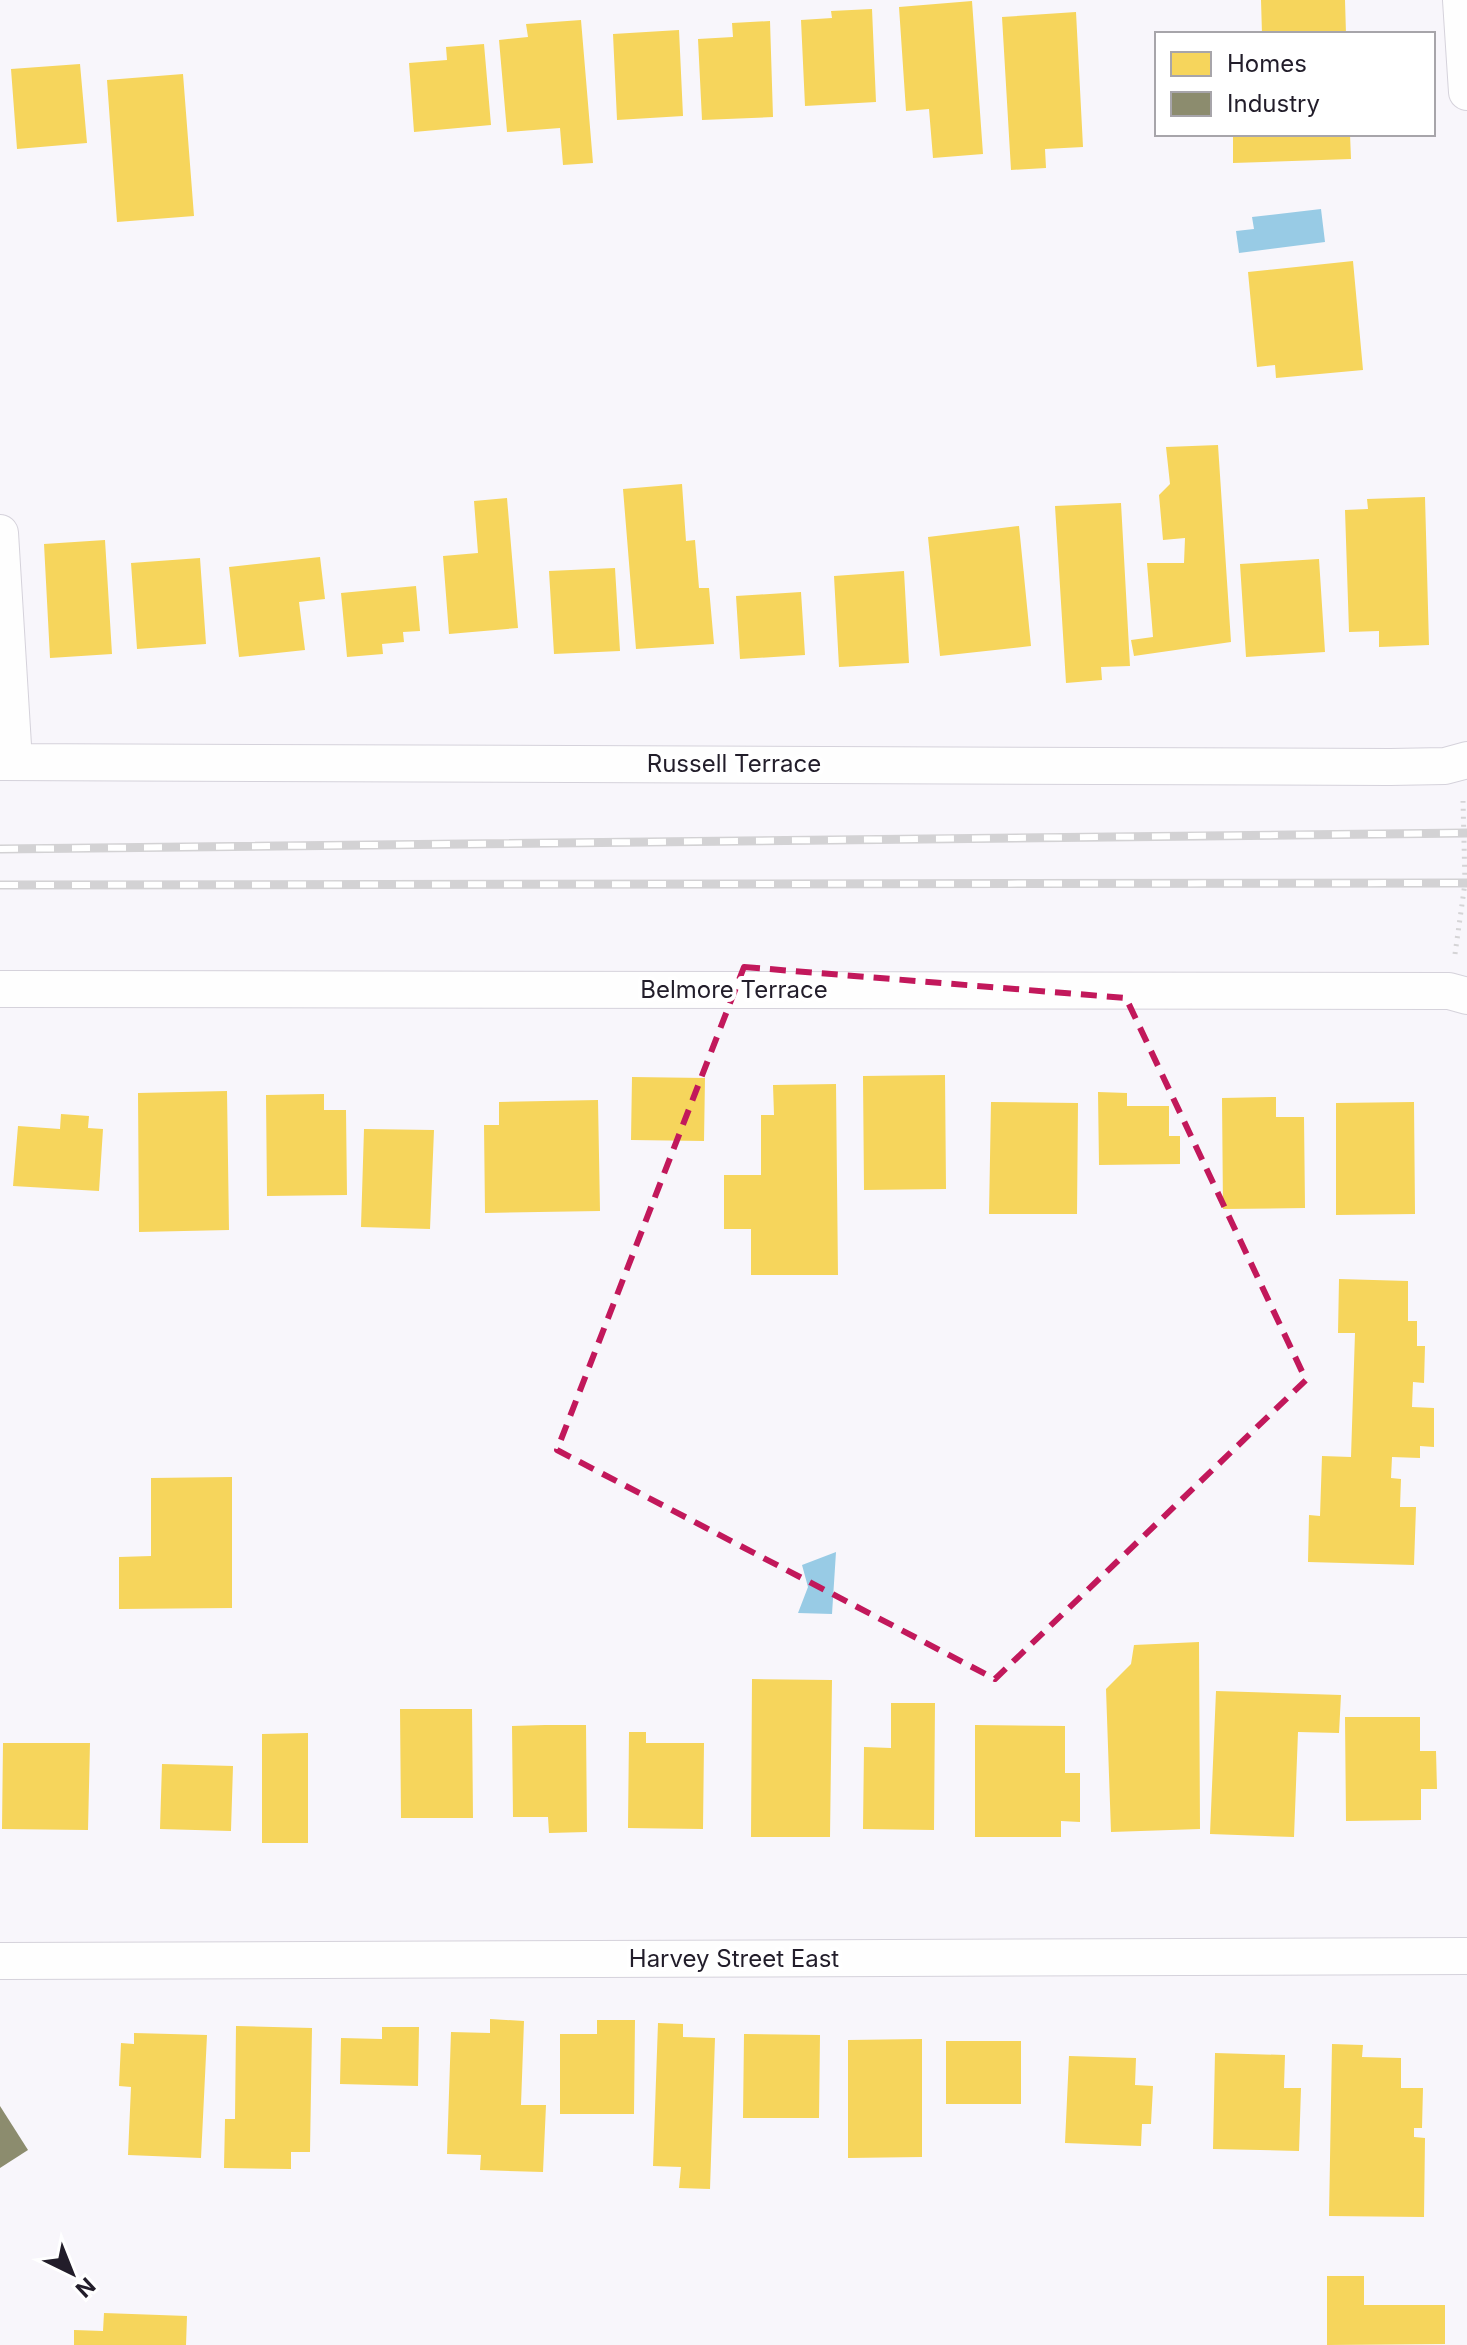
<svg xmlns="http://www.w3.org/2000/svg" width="1467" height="2345" viewBox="0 0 1467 2345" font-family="Inter,sans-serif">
<rect width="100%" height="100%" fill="#f8f6fb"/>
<path fill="#98cbe5" d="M1321,209l4,33 -86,11 -3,-22 18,-2 -2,-12z
M836,1552l-4,62 -34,-1 10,-26 -6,-22z"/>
<path fill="#f6d55c" d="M1261,0h84l1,34h-84z
M972,1l11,153 -50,4 -4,-49 -23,2 -7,-104z
M872,9l4,93 -71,4 -4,-86 31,-2 -1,-7z
M1076,12l7,135 -38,2 1,19 -35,2 -9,-153z
M581,20l12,143 -30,2 -3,-37 -53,4 -8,-92 29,-3 -2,-13z
M770,21l3,96 -71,3 -4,-81 35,-2 -1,-14z
M679,30l4,86 -66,4 -4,-86z
M484,44l7,81 -77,7 -5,-69 38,-3 -1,-13z
M80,64l7,79 -70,6 -6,-80z
M183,74l11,142 -77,6 -10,-142z
M1233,134h117l1,25 -118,4z
M1353,261l10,109 -87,8 -1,-13 -18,2 -9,-95z
M1218,445l13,197 -97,14 -3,-16 22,-3 -6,-74h37l1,-25 -22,2 -4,-45 11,-11 -4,-37z
M682,484l4,57 9,-1 4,48h10l5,56 -78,5 -13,-160z
M1425,497l4,148 -50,2v-16l-30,1 -4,-122 23,-1 -1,-10z
M507,498l11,130 -69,6 -6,-78 35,-3 -4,-52z
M1121,503l9,163 -29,1 1,13 -36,3 -11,-177z
M1019,526l12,120 -91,10 -12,-119z
M105,540l7,114 -62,4 -6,-114z
M320,557l5,42 -26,3 6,48 -66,7 -10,-90z
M200,558l6,86 -69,5 -6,-86z
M1319,559l6,93 -79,5 -6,-93z
M615,568l5,83 -66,3 -5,-83z
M904,571l5,92 -70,4 -5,-91z
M416,586l4,45 -17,1 1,10 -22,2 1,10 -36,3 -6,-64z
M801,592l4,63 -65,4 -4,-63z
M945,1075l1,114 -82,1 -1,-114z
M632,1077l73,1 -1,63 -73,-1z
M836,1084l2,191h-87v-46h-27v-54h37v-60h13l-1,-30z
M227,1091l2,139 -90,2 -1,-139z
M1098,1092l29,1v13h42v30h11v28l-81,1z
M324,1094v16h22l1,85 -80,1 -1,-101z
M1276,1097v20h28l1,91 -82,1 -1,-111z
M598,1100l2,111 -115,2 -1,-88h15v-23z
M991,1102l87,1 -1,111h-88z
M1414,1102l1,112 -79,1v-112z
M61,1114l28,2 -1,12 15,1 -4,62 -86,-5 5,-60 42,3z
M364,1129l70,1 -4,99 -69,-2z
M1339,1279l69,2v40h9v25h8l-1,37 -11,-1 -1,25 22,1v39l-14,-1v12l-28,-1 -1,21 10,1 -1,28h16l-2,58 -106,-3 1,-47 11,1 2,-60 29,1 4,-124h-17z
M232,1477v131l-113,1v-52l32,-1v-78z
M1199,1642l1,187 -89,3 -5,-143 25,-25 3,-19z
M752,1679l80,1 -2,157h-79z
M1216,1691l125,4 -2,38 -41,-1 -4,105 -84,-3z
M891,1703h44l-1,127 -71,-1 1,-82 27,1z
M400,1709h72l1,109h-72z
M1345,1717h75v34h16l1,38h-16v31l-75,1z
M545,1725h41l1,107 -38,1 -1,-16h-35l-1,-91z
M975,1725l90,1v47h15v49l-19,-1v16h-86z
M629,1732h17v11h58l-1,86 -75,-1z
M308,1733v110h-46v-109z
M3,1743h87l-2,87 -86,-1z
M162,1764l71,2 -2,65 -71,-2z
M490,2019l34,2 -3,84h25l-3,67 -63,-2 1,-15 -34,-1 4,-122 39,1z
M597,2020h38l-1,94h-74v-80h37z
M658,2023l25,1v13l32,1 -5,151 -31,-1 2,-21 -28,-1z
M236,2026l76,2 -2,124h-19v17l-67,-1 1,-49h10z
M382,2027h37l-1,59 -78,-2 1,-46 41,1z
M134,2033l73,2 -6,123 -73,-3 3,-68 -12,-1 2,-43 13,1z
M744,2034l76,1 -1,83h-76z
M922,2039v118l-74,1v-118z
M946,2041h75v63h-75z
M1332,2044l31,1 -1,12 39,1v30h22l-1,40h-8v9l11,1 -1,79 -95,-1z
M1215,2053l70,2 -1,33h17l-2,63 -86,-2z
M1069,2056l67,2 -1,27 18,1 -2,38h-9l-1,22 -76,-3z
M1327,2276h37v29h81v39l-118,1z
M104,2313l83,3 -1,29h-112v-15l29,1z"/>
<path fill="#8c8c6e" d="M0,2106l28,44 -28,18z"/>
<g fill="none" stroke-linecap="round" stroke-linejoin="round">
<g stroke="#d5d2db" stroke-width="38">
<path id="minor" d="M1461,0l6,92
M0,533l14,229
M0,762l1390,5 55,-1 22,-6
M0,989l1449,2 18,5
M0,1961l1467,-5"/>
</g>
<path stroke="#d5d4d6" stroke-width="5" stroke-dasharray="2 6" stroke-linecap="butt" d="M1455,954l10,-71 -2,-82"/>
<use href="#minor" stroke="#fefefe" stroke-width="36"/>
<g stroke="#d3d2d4" stroke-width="9">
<path id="rail" d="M0,849l1467,-16
M0,885l1467,-2"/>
</g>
<use href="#rail" stroke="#fff" stroke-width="6" stroke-dasharray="18" stroke-linecap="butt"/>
</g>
<path fill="none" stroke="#c2185b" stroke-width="6" stroke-dasharray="16 10" stroke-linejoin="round" d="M744,967l382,31 180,382 -311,299 -438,-229z"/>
<g text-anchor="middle" stroke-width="8" stroke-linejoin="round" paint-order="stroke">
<g font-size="24" fill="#221d2a" stroke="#fff">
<text x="734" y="772">Russell Terrace</text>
<text x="734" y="998">Belmore Terrace</text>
<text x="734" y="1967">Harvey Street East</text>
</g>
</g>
<rect x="1155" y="32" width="280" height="104" fill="#ffffff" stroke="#a7a5aa" stroke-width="2"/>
<rect x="1171" y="52" width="40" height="24" fill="#f6d55c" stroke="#a7a5aa" stroke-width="2"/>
<text x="1227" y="72" font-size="24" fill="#221d2a">Homes</text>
<rect x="1171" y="92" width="40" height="24" fill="#8c8c6e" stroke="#a7a5aa" stroke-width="2"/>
<text x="1227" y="112" font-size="24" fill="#221d2a">Industry</text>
<g transform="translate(72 2273) rotate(137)" stroke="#ffffff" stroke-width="6" paint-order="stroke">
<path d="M0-6L14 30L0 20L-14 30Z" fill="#221d2a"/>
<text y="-12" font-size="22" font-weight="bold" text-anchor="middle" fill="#221d2a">N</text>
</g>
</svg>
